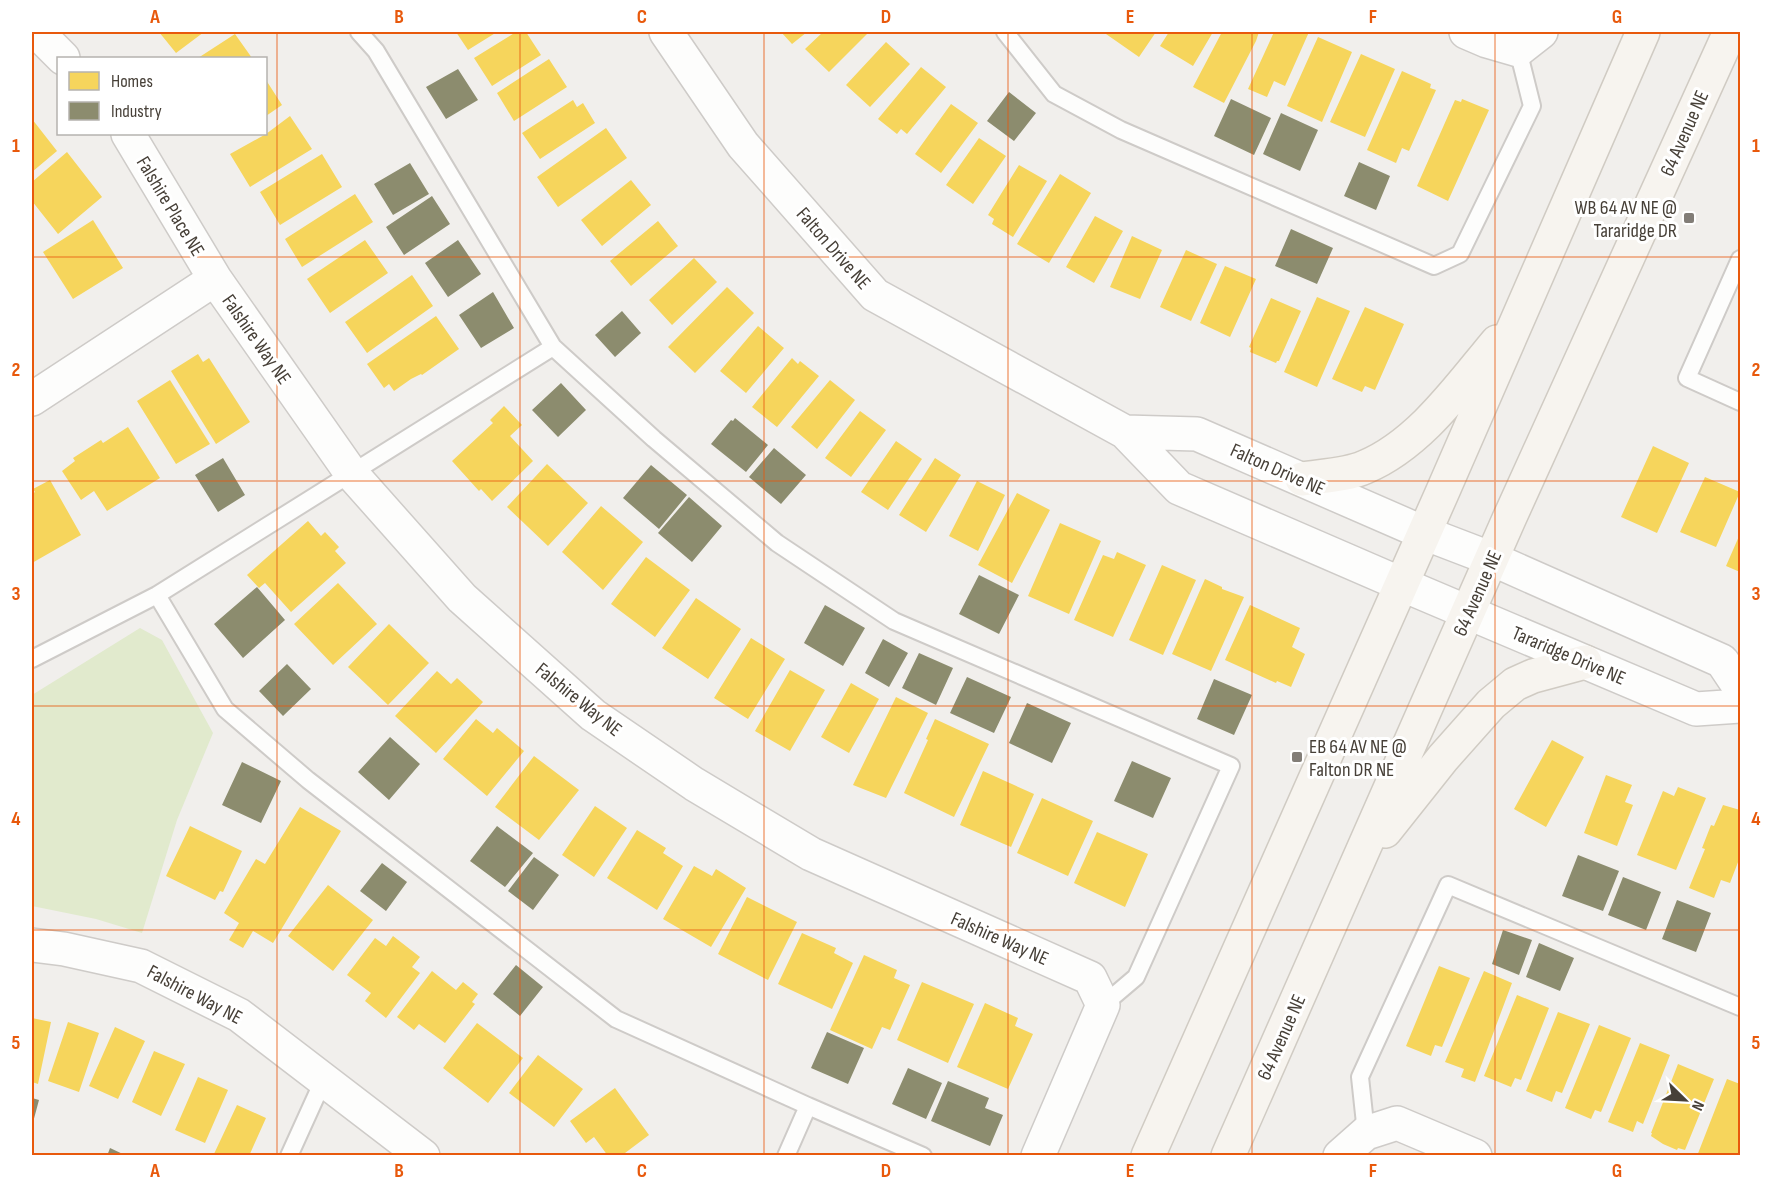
<svg xmlns="http://www.w3.org/2000/svg" width="1772" height="1187" viewBox="0 0 1772 1187" font-family="'Sofia Sans Condensed',sans-serif">
<rect width="100%" height="100%" fill="#f1efec"/>
<path fill="#e1eacd" d="M140,628l22,12 51,93 -36,87 -35,113 -46,-14 -64,-13v-211z"/>
<path fill="#f6d55c" d="M159,32h45l-28,21z
M456,32h41l-29,18z
M516,32h10l15,23 -49,31 -18,-28z
M781,32h26l-15,12z
M823,32h42l2,2 -38,38 -24,-23z
M1107,32h49l-17,25 -33,-23z
M1169,32h44l-20,34 -33,-20z
M1222,32h37l-3,9 -32,62 -31,-16z
M1274,32h35l-24,54 -11,-5 -7,16 -19,-8z
M235,34l17,24h-54z
M1318,37l34,15 -30,70 -35,-16z
M886,42l24,22 -40,43 -24,-22z
M1361,54l34,15 -30,68 -35,-15z
M549,59l18,28 -53,34 -17,-28z
M921,67l25,20 -39,47 -6,-5 -4,5 -19,-15z
M1402,71l29,13 -1,4 6,2 -27,61 -7,-3 -6,15 -29,-13z
M266,80l16,25 -16,11z
M1462,99l27,11 -41,91 -31,-15 38,-86 6,2z
M573,100l4,7 6,-4 12,20 -55,36 -18,-26z
M951,104l27,19 -37,50 -26,-19z
M290,116l22,33 -62,38 -20,-33 36,-20z
M32,119l25,32 -25,21z
M606,128l21,30 -69,49 -21,-30z
M979,138l27,18 -33,48 -27,-19z
M67,152l35,45 -44,37 -26,-33v-19z
M322,154l20,33 -62,38 -20,-33z
M1019,165l28,16 -34,56 -21,-13 2,-5 -6,-4z
M1060,174l31,19 -42,70 -32,-19z
M631,180l20,25 -49,41 -21,-26z
M355,194l18,28 -71,45 -17,-28z
M1095,216l28,15 -29,52 -28,-16z
M93,220l30,48 -50,31 -30,-47z
M658,221l20,25 -47,40 -21,-25z
M1132,236l30,14 -22,49 -30,-12z
M365,240l23,33 -58,40 -23,-34z
M1186,250l31,14 -26,57 -31,-14z
M694,258l23,24 -45,43 -23,-25z
M1225,266l31,13 -26,58 -30,-14z
M412,275l21,31 -66,47 -22,-31z
M727,287l27,26 -59,60 -27,-26z
M1317,297l33,14 -33,76 -33,-15z
M1271,298l30,13 -22,50h-2l-1,2 -26,-11 1,-4 -2,-1z
M1365,307l39,17 -29,66 -10,-4 -3,6 -30,-13z
M436,316l23,33 -37,26 -1,-1 -10,5 -17,12 -5,-7 -5,4 -17,-24z
M758,326l26,22 -38,45 -26,-22z
M198,354l5,8 6,-4 41,64 -34,22 -45,-73z
M792,358l6,6 2,-3 19,15 -42,51 -25,-20z
M170,380l40,64 -34,20 -39,-63z
M830,380l25,20 -38,49 -26,-22z
M504,406l18,19 -12,11 23,25 -41,40 -11,-12 -2,2 -27,-30 41,-38 -3,-3z
M860,411l26,19 -35,47 -26,-19z
M128,427l32,51 -53,33 -13,-20 -13,9 -19,-29 13,-10 -2,-3 28,-18 2,3z
M896,441l26,18 -34,51 -27,-18z
M1653,446l36,17 -32,70 -36,-16z
M935,458l26,17 -35,57 -27,-17z
M547,464l41,39 -40,43 -41,-39z
M1705,477l35,15 -24,55 -36,-15z
M50,480l31,55 -49,28v-69l3,-2 -2,-3z
M977,481l28,14 -27,56 -29,-15z
M1017,493l33,17 -38,73 -34,-18z
M601,506l42,36 -40,48 -41,-38z
M308,521l13,15 4,-4 14,15 -4,4 11,12 -55,49 -26,-29 -6,5 -12,-13z
M1060,523l41,18 -32,73 -41,-18z
M1740,534v38l-14,-6z
M1117,552l29,13 -33,72 -39,-17 29,-65 11,4z
M646,557l44,33 -35,47 -44,-33z
M1162,565l34,15 -33,75 -34,-15z
M1205,579l17,8v2l22,8 -33,74 -39,-17z
M338,583l39,41 -44,41 -39,-41z
M696,598l45,31 -33,50 -46,-31z
M1250,605l50,23 -8,19 13,7 -14,33 -14,-6 -1,2 -51,-23z
M389,624l40,39 -41,42 -40,-38z
M751,638l34,21 -37,60 -34,-21z
M790,670l35,20 -35,61 -35,-20z
M437,671l14,13 6,-6 26,24 -47,51 -41,-37z
M851,683l28,16 -30,54 -28,-16z
M896,697l32,16 -42,85 -33,-13z
M476,719l17,14 4,-5 27,23 -37,45 -44,-37z
M935,719l54,25 -35,73 -50,-24 24,-53 -2,-1z
M1552,740l32,17 -38,70 -32,-18z
M534,756l45,34 -40,50 -44,-33z
M983,771l51,23 -23,53 -51,-22z
M1606,775l26,10 -7,17 8,3 -16,41 -33,-13z
M1678,787l28,11 -30,72 -39,-15 26,-64 11,5z
M1042,798l51,23 -25,55 -51,-23z
M1723,805l17,5v47l-10,26 -9,-3 -7,18 -25,-10 16,-39 -3,-1 9,-23 3,1z
M595,806l32,22 -33,49 -32,-22z
M300,807l41,24 -68,112 -20,-12 -10,17 -14,-8 10,-17 -15,-10 32,-54 9,5z
M190,826l52,25 -19,41 -3,-1 -5,9 -49,-24z
M637,830l29,18 -3,5 20,13 -26,44 -50,-32z
M1097,832l51,22 -23,53 -51,-24z
M694,866l18,10 4,-7 30,19 -35,59 -48,-28z
M328,885l45,35 -40,51 -45,-35z
M747,897l50,25 -29,58 -50,-26z
M802,933l34,15 -2,5 19,10 -21,46 -54,-25z
M393,936l27,21 -8,10 8,6 -34,45 -21,-17 6,-8 -24,-18 28,-37 11,8z
M864,955l33,15 -3,8 16,7 -20,45 -8,-3 -10,22 -42,-19z
M1439,966l31,12 -28,69 -7,-2 -4,11 -25,-10z
M432,971l24,19 7,-8 15,12 -6,8 3,2 -30,39 -26,-19 -5,6 -17,-13z
M1484,971l28,12 -37,99 -14,-5 3,-8 -19,-7z
M922,982l52,22 -26,59 -51,-23z
M1517,995l32,13 -28,72 -6,-2 -4,9 -27,-11z
M985,1003l33,15 -3,8 18,8 -25,55 -51,-22z
M1558,1012l32,12 -28,69 -6,-2 -4,11 -26,-11z
M32,1018l19,4 -13,62 -6,-2z
M68,1022l31,11 -20,59 -31,-11z
M477,1023l46,35 -35,45 -45,-35z
M1599,1025l32,13 -30,74 -6,-2 -4,9 -26,-11z
M115,1027l30,14 -27,58 -29,-13z
M1640,1043l30,12 -27,69 -6,-3 -4,11 -25,-10z
M154,1051l31,13 -24,52 -29,-14z
M538,1055l45,34 -29,38 -45,-34z
M1678,1064l36,15 -29,71 -7,-2 -1,2 -14,-6 -12,-8 1,-3h-1z
M198,1077l30,13 -23,53 -30,-13z
M1727,1079l13,5v66l-2,6h-41z
M615,1088l34,47 -28,21h-13l-14,-19 -8,6 -16,-22z
M237,1105l29,13 -17,38h-36z"/>
<path fill="#8c8c6e" d="M458,69l20,31 -32,19 -20,-32z
M1009,92l27,21 -22,28 -27,-20z
M1231,99l40,19 -17,37 -40,-19z
M1281,113l37,17 -18,41 -37,-17z
M1359,162l31,14 -14,34 -32,-14z
M410,163l19,31 -36,21 -19,-31z
M432,196l18,28 -46,31 -18,-28z
M1291,229l42,19 -16,36 -42,-18z
M458,240l23,34 -33,23 -23,-34z
M493,292l21,36 -33,20 -22,-33z
M622,311l19,22 -26,24 -20,-22z
M561,383l25,27 -28,27 -26,-27z
M735,418l33,27 -22,27 -35,-28 20,-24 2,1z
M774,448l32,27 -25,29 -32,-27z
M223,458l22,37 -27,17 -23,-37z
M651,465l36,30 -28,34 -36,-31z
M689,497l33,29 -30,36 -34,-29z
M979,575l40,20 -20,39 -40,-20z
M257,587l28,33 -42,38 -29,-34z
M825,605l40,23 -22,38 -39,-23z
M883,639l25,14 -19,34 -24,-14z
M919,653l34,15 -17,37 -34,-17z
M287,664l24,25 -28,27 -24,-25z
M967,677l44,20 -17,36 -44,-20z
M1214,679l38,16 -18,40 -37,-16z
M1027,703l44,20 -19,40 -43,-20z
M390,737l30,27 -31,36 -31,-28z
M1132,761l39,17 -18,40 -39,-17z
M242,762l39,19 -20,42 -39,-18z
M497,826l36,27 -28,34 -35,-26z
M1578,855l41,16 -16,40 -41,-15z
M534,857l25,18 -26,35 -25,-19z
M382,863l25,19 -21,29 -26,-20z
M1623,877l38,15 -15,38 -38,-15z
M1677,900l34,13 -15,39 -34,-13z
M1503,930l29,10 -13,35 -27,-11z
M1539,943l35,15 -14,33 -34,-14z
M516,965l27,22 -23,29 -27,-22z
M827,1032l37,16 -16,36 -37,-16z
M908,1068l34,15 -16,36 -34,-15z
M948,1081l41,17 -4,10 18,7 -13,31 -59,-25z
M32,1098l7,2 -7,26z
M110,1148l17,8h-20z"/>
<g fill="none" stroke-linecap="round" stroke-linejoin="round">
<g stroke="#cecbc8" stroke-width="20">
<path id="service" d="M359,32l17,19 177,296 101,92 123,104 117,78 337,145 -95,211 -33,28
M1005,32l49,62 67,36 313,136 26,-12 72,-148 -14,-56
M1740,259l-53,119 53,24
M157,595l68,114 83,71 308,239 192,87 -22,50
M32,659l125,-64 396,-248
M808,1106l115,50
M1366,1133l-6,-56 88,-192 292,122
M289,1156l34,-75"/>
</g>
<g stroke="#cecbc8" stroke-width="36">
<path id="minor" d="M32,32l13,8 18,18
M1466,32l21,9 31,9 23,-18
M128,134l87,145 136,194 111,125 131,117 101,69 117,70 279,124 13,27 -65,151
M32,399l183,-120
M32,945l32,4 77,17 98,49 184,141
M1340,1156l26,-23 31,-10 78,33"/>
</g>
<g stroke="#cecbc8" stroke-width="36">
<path id="tertiary" d="M666,32l77,113 132,150 250,137 54,56 222,96 295,125 44,-3
M1125,432l72,2 227,99 68,26 230,102 18,27"/>
</g>
<g stroke="#d0cbc3" stroke-width="36">
<path id="secondary" d="M1302,479c19,-3 46,-4 63,-12 55,-23 95,-81 132,-125
M1385,831l58,-73 48,-54 24,-20 18,-8 52,-14
M1148,1156l294,-663 201,-461
M1228,1156l281,-637 221,-487"/>
</g>
<use href="#service" stroke="#fdfdfc" stroke-width="16"/>
<use href="#minor" stroke="#fdfdfc" stroke-width="33"/>
<use href="#tertiary" stroke="#fdfdfc" stroke-width="33"/>
<use href="#secondary" stroke="#f7f4ef" stroke-width="33"/>
</g>
<path fill="none" stroke="#e8590c" stroke-width="1.5" stroke-opacity="0.55" d="M277,32v1124M520,32v1124M764,32v1124M1008,32v1124M1252,32v1124M1495,32v1124M32,257h1708M32,481h1708M32,706h1708M32,930h1708"/>
<g fill="#827d77" stroke="#fff" stroke-width="2">
<rect x="1683" y="212" width="12" height="12" rx="3"/>
<rect x="1291" y="751" width="12" height="12" rx="3"/>
</g>
<g text-anchor="middle" stroke-width="6" stroke-linejoin="round" paint-order="stroke">
<g font-size="20" fill="#474038" stroke="#fff">
<text transform="translate(1684 133) rotate(-66)" y="7">64 Avenue NE</text>
<text transform="translate(171 206) rotate(59)" y="7">Falshire Place NE</text>
<text transform="translate(834 248) rotate(49)" y="7">Falton Drive NE</text>
<text transform="translate(257 339) rotate(55)" y="7">Falshire Way NE</text>
<text transform="translate(1278 469) rotate(24)" y="7">Falton Drive NE</text>
<text transform="translate(1477 593) rotate(-66)" y="7">64 Avenue NE</text>
<text transform="translate(1569 655) rotate(23)" y="7">Tararidge Drive NE</text>
<text transform="translate(579 699) rotate(39)" y="7">Falshire Way NE</text>
<text transform="translate(1000 938) rotate(24)" y="7">Falshire Way NE</text>
<text transform="translate(195 994) rotate(28)" y="7">Falshire Way NE</text>
<text transform="translate(1281 1037) rotate(-66)" y="7">64 Avenue NE</text>
</g>
<g font-size="20" fill="#474038" stroke="#fff" text-anchor="end">
<text x="1677" y="214">WB 64 AV NE @<tspan x="1677" dy="23">Tararidge DR</tspan></text>
<text x="1309" y="753" text-anchor="start">EB 64 AV NE @<tspan x="1309" dy="23">Falton DR NE</tspan></text>
</g>
</g>
<rect width="1772" height="1187" fill="none" stroke="#ffffff" stroke-width="66"/>
<rect x="57" y="57" width="210" height="78" fill="#ffffff" stroke="#b5b3af" stroke-width="1.5"/>
<rect x="69" y="72" width="30" height="18" fill="#f6d55c" stroke="#b5b3af" stroke-width="1.5"/>
<text x="111" y="87" font-size="18" fill="#474038">Homes</text>
<rect x="69" y="102" width="30" height="18" fill="#8c8c6e" stroke="#b5b3af" stroke-width="1.5"/>
<text x="111" y="117" font-size="18" fill="#474038">Industry</text>
<g transform="translate(1685 1100) rotate(114)" stroke="#ffffff" stroke-width="4.5" paint-order="stroke">
<path d="M0-4.5L10 22L0 15L-10 22Z" fill="#474038"/>
<text y="-9" font-size="16" font-weight="bold" text-anchor="middle" fill="#474038">N</text>
</g>
<rect x="33" y="33" width="1706" height="1121" fill="none" stroke="#e8590c" stroke-width="2"/>
<g font-size="20" text-anchor="middle" font-weight="bold" fill="#e8590c">
<text x="155" y="23">A</text>
<text x="399" y="23">B</text>
<text x="642" y="23">C</text>
<text x="886" y="23">D</text>
<text x="1130" y="23">E</text>
<text x="1373" y="23">F</text>
<text x="1617" y="23">G</text>
<text x="16" y="152">1</text>
<text x="1756" y="152">1</text>
<text x="16" y="376">2</text>
<text x="1756" y="376">2</text>
<text x="16" y="600">3</text>
<text x="1756" y="600">3</text>
<text x="16" y="825">4</text>
<text x="1756" y="825">4</text>
<text x="16" y="1049">5</text>
<text x="1756" y="1049">5</text>
<text x="155" y="1177">A</text>
<text x="399" y="1177">B</text>
<text x="642" y="1177">C</text>
<text x="886" y="1177">D</text>
<text x="1130" y="1177">E</text>
<text x="1373" y="1177">F</text>
<text x="1617" y="1177">G</text>
</g>
</svg>
